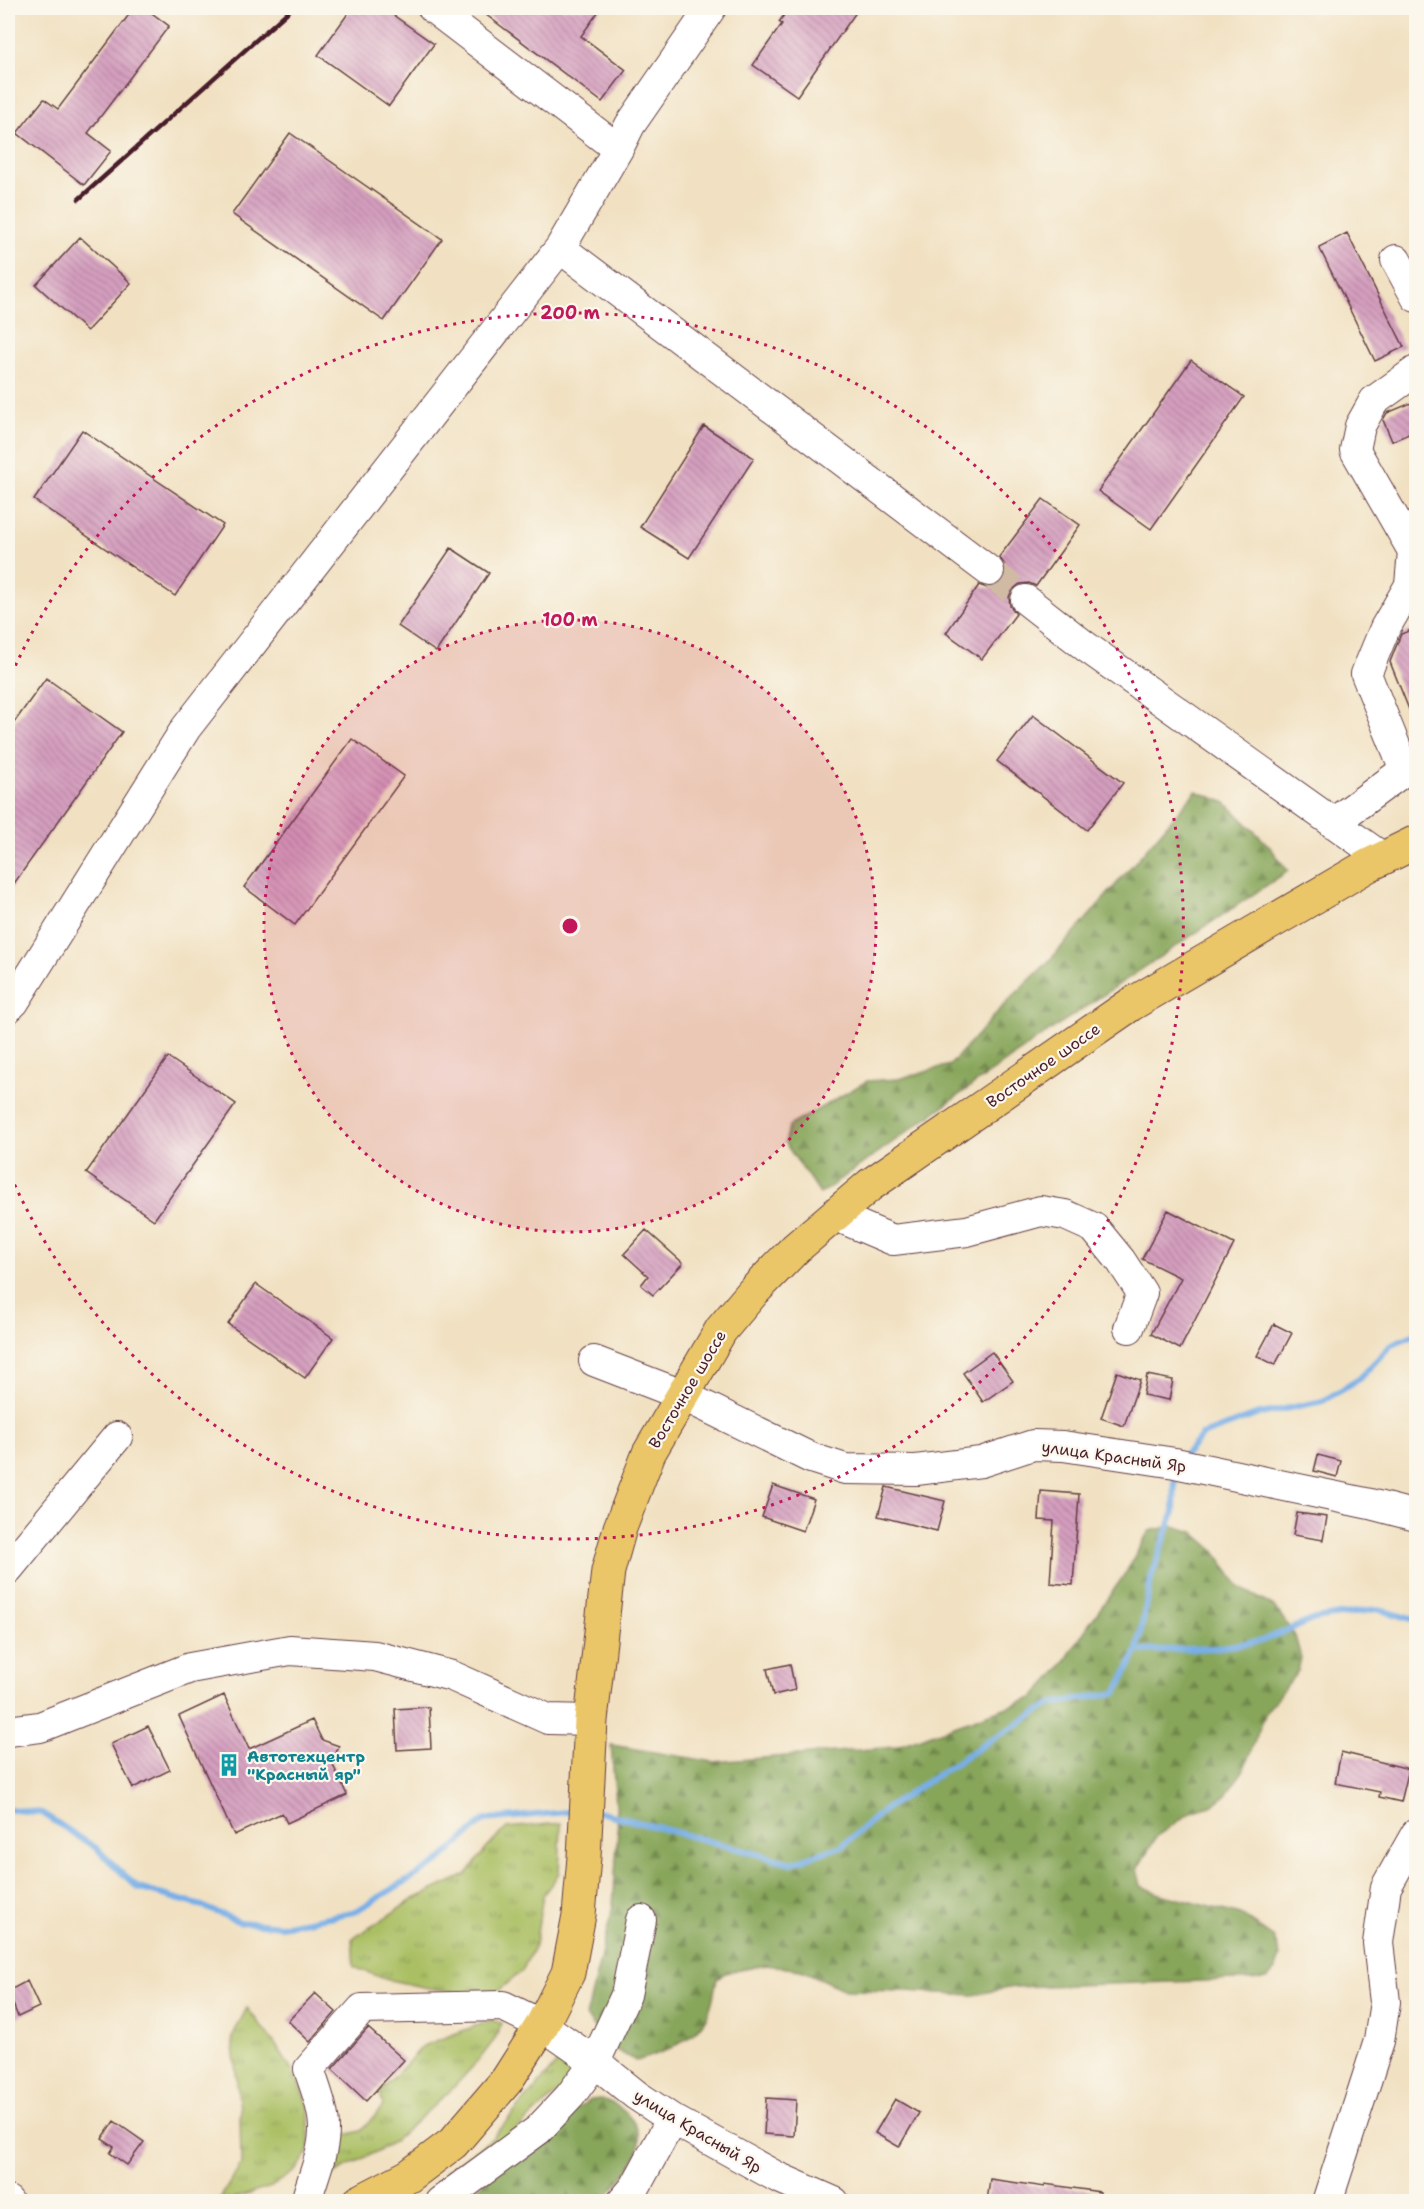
<svg xmlns="http://www.w3.org/2000/svg" width="1424" height="2209" viewBox="0 0 1424 2209" font-family="'Shantell Sans',sans-serif">
<defs>
<pattern id="grass-tufts" width="24" height="20" patternUnits="userSpaceOnUse" patternTransform="scale(1.5)"><rect width="24" height="20" fill="#aabf64"/><path d="M3 7l-1-3M5 7V3M7 7l1-3M15 17l-1-3M17 17v-4M19 17l1-3" fill="none" stroke="#8c9b53"/></pattern>
<pattern id="forest-firs" width="22" height="20" patternUnits="userSpaceOnUse" patternTransform="scale(1.5)"><rect width="22" height="20" fill="#87a65a"/><path d="M5 1l3.5 6h-7zM16 11l3.5 6h-7z" fill="#70874b"/></pattern>
<pattern id="building-back-hatch" width="6" height="6" patternUnits="userSpaceOnUse" patternTransform="scale(1.5)"><rect width="6" height="6" fill="#d59fbf"/><path d="M-1 5l2 2M0 0l6 6M5-1l2 2" fill="none" stroke="#af819b"/></pattern>
</defs>
<rect width="100%" height="100%" fill="#fbf7ec"/>
<filter id="ink" filterUnits="userSpaceOnUse"><feTurbulence type="fractalNoise" baseFrequency=".0167" numOctaves="2"/><feDisplacementMap in="SourceGraphic" scale="12" xChannelSelector="R" yChannelSelector="G"/><feConvolveMatrix kernelMatrix="1 2 1 2 8 2 1 2 1" color-interpolation-filters="sRGB"/></filter>
<filter id="wash" filterUnits="userSpaceOnUse"><feTurbulence type="fractalNoise" baseFrequency=".008" numOctaves="4" result="noise"/><feDisplacementMap in="SourceGraphic" scale="24" xChannelSelector="R" yChannelSelector="G"/><feGaussianBlur stdDeviation="1.35" result="paint"/><feColorMatrix in="noise" values="0 0 0 0 0 0 0 0 0 0 0 0 0 0 0 0 0 1.4 0 .05"/><feComposite in="paint" operator="in"/></filter>
<g filter="url(#wash)">
<rect width="100%" height="100%" fill="#f1e1c2"/>
<path fill="url(#grass-tufts)" stroke="#7a6f48" stroke-width="1.5" d="M561,1823l-2,51 -16,21 -8,50 -13,26 -25,21 -23,2 -46,-6 -43,-9 -31,-12 -2,-28 62,-40 52,-24 21,-27 20,-20z
M247,2008l28,36 21,33 13,31v44l-14,19 -24,16 -41,13 -12,2 23,-38 -1,-55 -8,-72z
M491,2020l11,3 -7,16 -17,22 -27,29 -59,53 -67,36 7,-32 10,-11 19,-5 22,-25 -3,-14 43,-46z
M577,2049l2,25 -134,119 1,-21 46,-34 74,-85z"/>
<path fill="url(#forest-firs)" stroke="#686242" stroke-width="1.5" d="M1196,791l30,12 44,44 18,24 -252,169 -216,154 -35,-51 4,-17 78,-45 31,-2 52,-14 52,-58 46,-45 41,-46z
M1174,1526l19,6 21,18 25,37 37,21 19,28 6,22 -3,13 -32,41 -23,59 -18,25 -14,10 -18,5 -36,25 -20,33 4,17 19,8 81,21 33,23 6,18 -5,15 -8,8 -254,8 -40,8 -67,-4 -61,-1 -44,-20 -35,-5 -41,8 -8,5c-3,13 -4,28 -11,40 -14,24 -45,36 -70,43l-22,-12 -28,-32 27,-111 5,-78 -7,-83 103,17 181,-15 138,-49 28,-31 29,-44 35,-49 24,-43z
M601,2099c24,7 47,30 35,57 -7,17 -22,31 -34,45l-144,1 117,-92 15,-10z"/>
<g fill="none" stroke-linecap="round" stroke-linejoin="round">
<path stroke="#78afe7" stroke-width="6" d="M1185,1455l17,-20 54,-20 67,-14 36,-22 33,-35 24,-10
M1137,1651l15,-77 22,-62 1,-41
M8,1809l34,4 54,35 42,40 64,18 38,16 41,4 73,-14 83,-49 47,-43 93,-9
M596,1811l195,52 51,-17 42,-36 108,-71 59,-35 65,-11 21,-42 77,-3 47,-7 54,-22 62,-10 39,11"/>
</g>
<g id="blocks">
<path fill="url(#building-back-hatch)" d="M134,8h11l24,18 -81,107 23,18 -27,34 -67,-52 27,-34 14,10z
M352,8h31l51,36 -45,62 -71,-51z
M477,8h124l-20,28 45,34 -24,32z
M789,8h70l-62,88 -44,-31 29,-41 -3,-2z
M290,133l152,106 -58,82 -152,-107z
M1347,233l57,114 -29,14 -56,-114z
M80,237l51,46 -44,48 -51,-46z
M1191,360l53,37 -93,132 -53,-38z
M1416,401v30l-24,10 -9,-21 4,-7z
M704,426l50,32 -65,100 -49,-31z
M82,430l141,95 -48,71 -141,-96z
M1043,499l37,26 -44,61 -7,-3 -9,1 -8,6 -3,7 1,9 6,8 -34,45 -36,-26 33,-48 8,3 8,-1 8,-6 3,-7 -1,-9 -6,-8z
M451,548l38,25 -53,79 -38,-26z
M1416,628v99l-26,-65 11,-28z
M46,678l76,54 -114,160v-161z
M1033,715l90,68 -36,47 -90,-69z
M352,739l52,37 -109,149 -51,-38z
M168,1057l68,47 -82,116 -68,-47z
M1168,1210l66,34 -54,105 -29,-15 30,-56 -39,-19z
M646,1230l37,33 -30,32 -12,-10 7,-9 -24,-22z
M256,1284l77,54 -28,40 -77,-54z
M1274,1324l18,9 -17,32 -18,-9z
M992,1352l21,29 -30,21 -20,-29z
M1117,1372l23,8 -16,46 -23,-8z
M1147,1375l26,5 -4,20 -26,-5z
M1318,1455l23,6 -4,16 -23,-6z
M773,1485l41,14 -11,32 -41,-14z
M886,1487l59,14 -8,30 -59,-15z
M1041,1491l38,3 -6,91 -23,-2 4,-62 -15,-1z
M1297,1513l30,4 -4,23 -30,-5z
M790,1664l5,26 -22,5 -6,-26z
M224,1695l25,54 63,-29 10,20 17,6 -7,17 15,32 -60,28 -5,-10 -48,22 -55,-119z
M429,1707l2,41 -34,2 -2,-41z
M148,1726l22,44 -37,18 -22,-44z
M1341,1752l68,17 -8,33 -22,-5 1,-5 -45,-9z
M27,1981l12,26 -21,10 -10,-26z
M315,1993l21,19 -26,30 -22,-21z
M368,2028l36,32 -38,41 -34,-32z
M766,2098l30,2 -2,36 -30,-2z
M895,2099l24,14 -20,34 -24,-14z
M114,2121l30,21 -17,23 -17,-12 4,-6 -12,-8z
M990,2179l55,8v-3l55,8 -1,10h-112z"/>
</g>
</g>
<g filter="url(#ink)">
<use href="#blocks" fill-opacity="0" stroke="#633c42" stroke-width="1.5"/>
<g fill="none" stroke-linecap="round" stroke-linejoin="round">
<path stroke="#d0baa4" stroke-width="30" stroke-dasharray="30 15" stroke-linecap="butt" d="M989,571l37,29"/>
<g stroke="#633c42" stroke-width="32">
<path id="minor" d="M433,8l185,141
M711,8l-81,117 -12,24 -58,99 429,323
M1396,260l20,37
M1416,371l-42,30 -14,25 -5,24 58,101 3,-2
M1026,600l59,46 298,212
M1405,770l-39,-96 19,-46 25,-43 3,-34
M1333,823l72,-53 11,-6
M8,1008l6,-6 172,-274 374,-480
M834,1215l59,25 74,-9 74,-20 24,4 29,13 27,33 21,32 -13,35
M594,1361l88,34 129,63 34,11 71,1 65,-8 52,-17 30,1 112,17 195,41 46,12
M8,1569l109,-132
M8,1731l32,-4 150,-59 100,-18 85,6 77,20 96,43 43,1
M8,2201v1
M306,2202c6,-24 18,-48 18,-73 0,-20 -9,-41 -15,-60l53,-60 141,-3 39,19 53,37 41,33 36,24 105,58 57,25
M440,2202l98,-72 32,-34 25,-34 31,-67 15,-75
M622,2202l13,-15 37,-68
M1327,2202l52,-161 6,-39 -7,-59 8,-56 30,-53"/>
</g>
<g stroke="#633c42" stroke-width="35">
<path id="major" d="M359,2202l50,-26 44,-33 54,-63 35,-55 26,-52 11,-58 5,-58 7,-137 17,-149 12,-43 29,-75 72,-123 32,-38 43,-44 74,-63 260,-180 239,-140 47,-23"/>
</g>
<use href="#minor" stroke="#fff" stroke-width="30"/>
<use href="#major" stroke="#eac669" stroke-width="33"/>
<path stroke="#4a1f2b" stroke-width="4.5" d="M79,199l213,-191"/>
</g>
</g>
<circle cx="570" cy="926" r="306" fill="#c2185b" fill-opacity=".12"/>
<g fill="none" stroke="#c2185b" stroke-width="3" stroke-dasharray="3 6">
<circle cx="570" cy="926" r="306"/>
<path d="M8 682A613 613 0 1 1 8 1170"/>
</g>
<defs>
<g id="building-bare" transform="scale(1.8)"><path d="M-4-6H4V6H1V3H-1V6H-4ZM-2.5-4.3h1.7v1.8h-1.7ZM.8-4.3h1.7v1.8H.8ZM-2.5-1h1.7V.8h-1.7ZM.8-1h1.7V.8H.8Z" fill="#0f9aa8" stroke="#fbf7ec" stroke-width="2.5" paint-order="stroke"/></g>
</defs>
<g fill-rule="evenodd">
<use href="#building-bare" x="229" y="1765"/>
</g>
<g text-anchor="middle" stroke-width="4.5" stroke-linejoin="round" paint-order="stroke">
<g font-size="16" fill="#4a1f2b" stroke="#fbf7ec">
<text transform="translate(1043 1065) rotate(-35)" y="6">Восточное шоссе</text>
<text transform="translate(687 1389) rotate(-59)" y="6">Восточное шоссе</text>
<text transform="translate(1114 1456) rotate(8)" y="6">улица Красный Яр</text>
<text transform="translate(698 2131) rotate(31)" y="6">улица Красный Яр</text>
</g>
<g font-size="16" font-weight="bold" fill="#0d838f" stroke="#fbf7ec" text-anchor="start">
<text x="247" y="1762">Автотехцентр<tspan x="247" dy="18">"Красный яр"</tspan></text>
</g>
</g>
<circle cx="570" cy="926" r="9" fill="#c2185b" stroke="#fbf7ec" stroke-width="3"/>
<g font-size="18" text-anchor="middle" font-weight="bold" fill="#c2185b" stroke="#fbf7ec" stroke-width="4.5" stroke-linejoin="round" paint-order="stroke">
<text x="570" y="319">200 m</text>
<text x="570" y="626">100 m</text>
</g>
<rect width="1424" height="2209" fill="none" stroke="#fbf7ec" stroke-width="30"/>
</svg>
